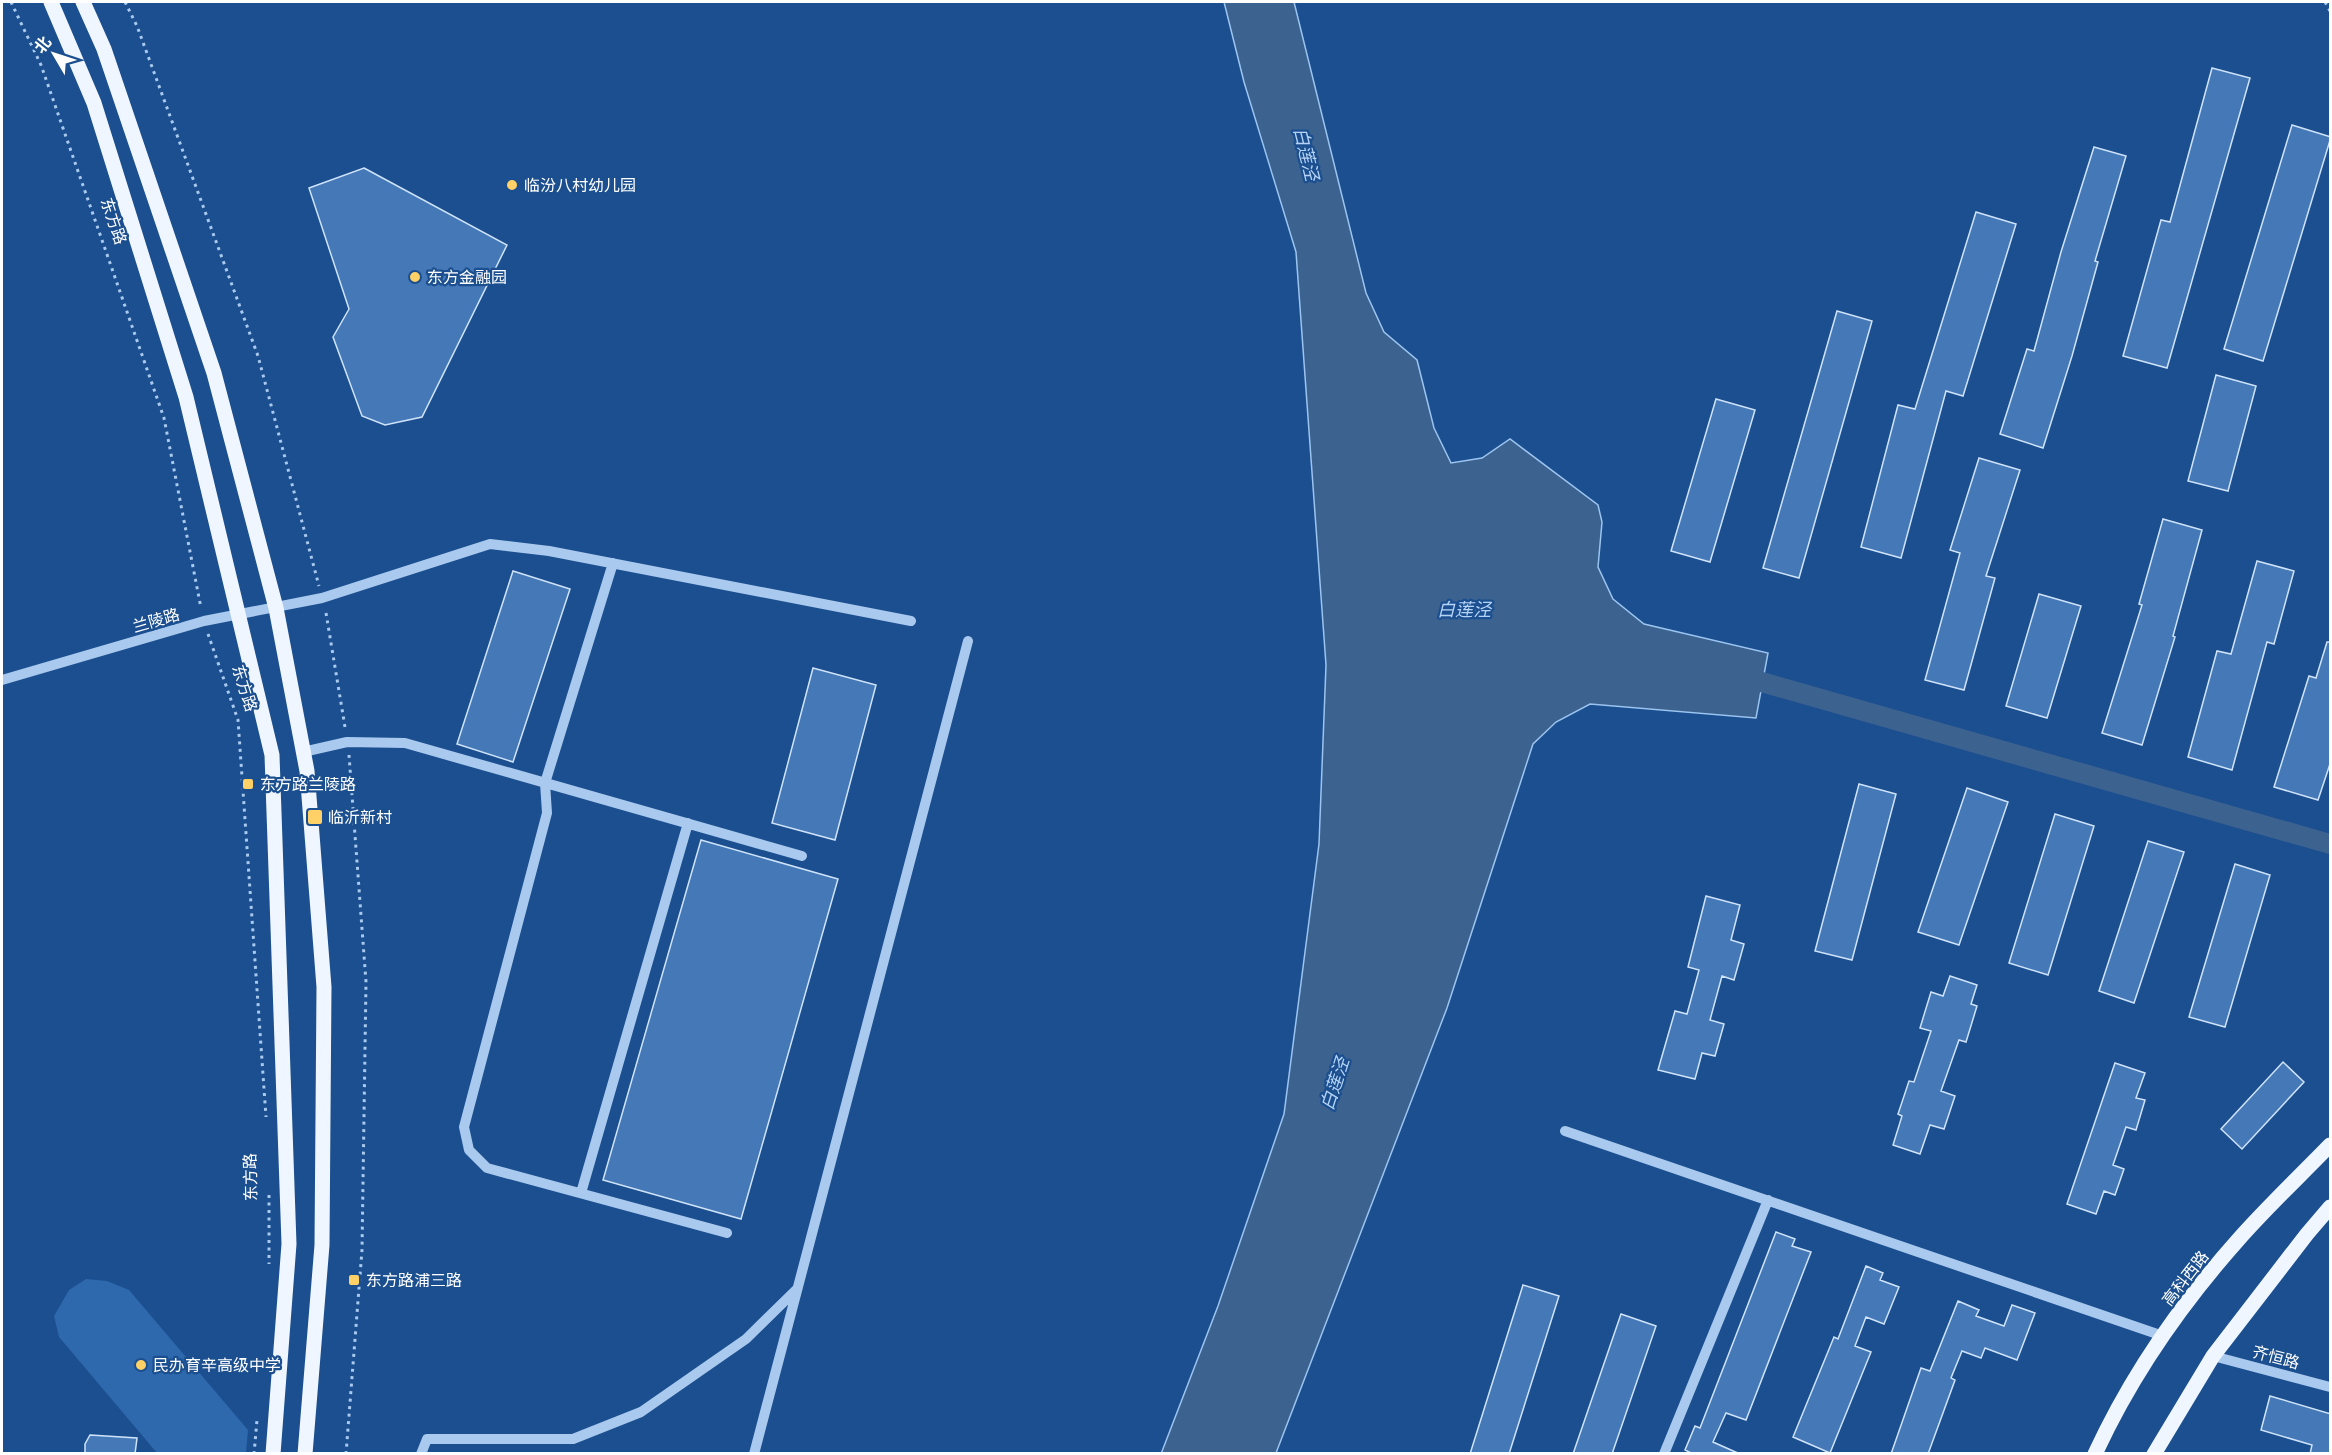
<svg xmlns="http://www.w3.org/2000/svg" width="2332" height="1455" viewBox="0 0 2332 1455" font-family="'PT Sans Narrow','Noto Sans SC',sans-serif">
<rect width="100%" height="100%" fill="#1b4f8f"/>
<path fill="#2e69ad" d="M86,1279l21,2 22,9 119,140 -2,23h-89l-98,-116 -5,-21 15,-26z"/>
<path fill="#3c6290" stroke="#9cc4f0" stroke-width="1.5" d="M1224,2h70l72,291 18,39 33,28 17,68 17,35 31,-5 28,-19 88,66 4,17 -4,45 15,32 31,25 124,29 -12,65 -166,-14 -34,18 -23,22 -86,264 -171,445 -115,1 57,-148 66,-192 35,-270 7,-179 -30,-413 -52,-170z"/>
<g fill="none" stroke-linecap="round" stroke-linejoin="round">
<path stroke="#3c6290" stroke-width="20" d="M1737,675l593,169"/>
</g>
<path fill="#4478b7" stroke="#cfe3fa" stroke-width="1.5" d="M2212,68l38,10 -83,290 -44,-12 38,-136 9,2z
M2292,125l39,12 -68,224 -39,-12z
M2094,147l32,9 -31,105 3,1 -26,94 -29,92 -43,-14 27,-85 7,2 27,-99z
M364,168l143,77 -85,172 -37,8 -23,-9 -29,-79 16,-28 -40,-121z
M1976,212l40,12 -53,172 -17,-5 -45,167 -40,-11 37,-142 17,4z
M1837,311l35,10 -73,257 -36,-10z
M2216,375l40,11 -28,105 -40,-10z
M1716,399l39,11 -45,152 -39,-11z
M1979,458l41,12 -34,106 9,2 -31,112 -39,-10 35,-127 -10,-3z
M2163,519l39,11 -29,106 2,1 -33,108 -40,-12 40,-128 -3,-1z
M2257,561l37,10 -20,73 -7,-2 -35,128 -44,-13 29,-106 14,3z
M513,571l57,18 -57,173 -56,-18z
M2039,594l42,12 -34,112 -41,-12z
M2327,642h4v119l-13,39 -44,-13 35,-111 7,2z
M813,668l63,17 -41,155 -63,-17z
M1859,784l37,10 -44,166 -37,-9z
M1967,788l41,14 -49,143 -41,-13z
M2055,814l39,12 -46,149 -39,-12z
M701,840l137,39 -97,340 -138,-39z
M2148,841l36,11 -50,151 -35,-12z
M2235,864l35,11 -45,152 -36,-10z
M1706,896l34,9 -9,35 13,4 -10,36 -12,-4 -12,44 14,4 -9,32 -13,-3 -7,26 -37,-9 17,-59 12,3 12,-44 -11,-3z
M1950,976l27,9 -6,19 6,2 -11,36 -7,-2 -18,51 14,5 -11,33 -14,-4 -10,29 -27,-9 9,-29 -4,-2 11,-33 5,1 17,-51 -11,-3 11,-36 12,4z
M2283,1062l21,20 -62,67 -21,-20z
M2115,1063l30,10 -9,25 9,2 -9,30 -10,-3 -13,38 11,4 -9,26 -11,-4 -8,23 -29,-10z
M1776,1232l19,7 -3,7 19,6 -65,168 -20,-7 -13,29 27,12h-47l-8,-4 10,-24 5,2z
M1866,1266l17,7 -3,7 19,7 -15,37 -18,-7 -11,29 16,6 -41,101 -37,-16 41,-100 4,2z
M1523,1285l36,11 -50,158h-39z
M1958,1301l21,9 -3,6 28,10 8,-21 23,8 -18,47 -32,-12 -4,10 -19,-7 -11,27 4,2 -27,74h-37l30,-86 9,3z
M1621,1314l35,12 -44,128h-39z
M2270,1396l61,18v40h-21l2,-9 -51,-15z
M90,1435l47,3 -2,16h-50v-10z"/>
<g fill="none" stroke-linecap="round" stroke-linejoin="round">
<path stroke="#a9c9ee" stroke-width="3" stroke-dasharray="3 4.5" stroke-linecap="butt" d="M11,2l30,63 123,353 37,190
M125,2l12,24 121,330 61,230
M2325,2l5,9
M326,613l19,114
M208,634l30,86 28,397
M269,1195v69
M254,1454l3,-34
M346,1454l16,-204 4,-268 -17,-227"/>
<path stroke="#a9c9ee" stroke-width="10" d="M613,563l-68,220 2,30 -83,314 5,23 18,18 240,65
M2,680l202,-59 118,-23 168,-54 59,7 362,70
M303,752l44,-10 58,1 397,113
M1565,1131l598,205
M581,1193l107,-370
M2213,1356l117,31
M421,1454l6,-15h146l68,-27 105,-73 51,-50
M754,1454l214,-813
M1664,1454l104,-254"/>
<path stroke="#f0f6ff" stroke-width="15" d="M51,2l43,101 92,294 86,358 17,489 -16,210
M83,2l21,47 110,324 62,235 31,163 17,216 -2,258 -17,209
M2095,1454c36,-78 86,-150 143,-214 29,-33 62,-64 92,-95
M2154,1454l59,-98 94,-122 23,-27"/>
</g>
<g fill="#ffd166" stroke="#1b4f8f" stroke-width="2">
<circle cx="512" cy="185" r="6"/>
<circle cx="415" cy="277" r="6"/>
<rect x="242" y="778" width="12" height="12" rx="3"/>
<rect x="307" y="809" width="16" height="16" rx="3"/>
<rect x="348" y="1274" width="12" height="12" rx="3"/>
<circle cx="141" cy="1365" r="6"/>
</g>
<g text-anchor="middle" stroke-width="4.5" stroke-linejoin="round" paint-order="stroke">
<g font-size="16" fill="#fff" stroke="#1b4f8f" text-anchor="start">
<text x="524" y="191">临汾八村幼儿园</text>
<text x="427" y="283">东方金融园</text>
<text x="260" y="790">东方路兰陵路</text>
<text x="328" y="823">临沂新村</text>
<text x="366" y="1286">东方路浦三路</text>
<text x="153" y="1371">民办育辛高级中学</text>
</g>
<g font-size="16" fill="#fff" stroke="#1b4f8f">
<text transform="translate(114 221) rotate(71)" y="6">东方路</text>
<text transform="translate(156 620) rotate(-16)" y="6">兰陵路</text>
<text transform="translate(245 688) rotate(72)" y="6">东方路</text>
<text transform="translate(250 1177) rotate(-91)" y="6">东方路</text>
<text transform="translate(2185 1278) rotate(-52)" y="6">高科西路</text>
<text transform="translate(2276 1357) rotate(15)" y="6">齐恒路</text>
</g>
<g font-size="18" font-style="italic" fill="#b5d3f5" stroke="#1b4f8f">
<text transform="translate(1306 154) rotate(76)" y="6">白莲泾</text>
<text x="1464" y="616">白莲泾</text>
<text transform="translate(1335 1084) rotate(-72)" y="6">白莲泾</text>
</g>
</g>
<rect width="2332" height="1455" fill="none" stroke="#ffffff" stroke-width="6"/>
<g transform="translate(54 54) rotate(309)" stroke="#1b4f8f" stroke-width="4.5" paint-order="stroke">
<path d="M0-4.5L10 22L0 15L-10 22Z" fill="#ffffff"/>
<text y="-9" font-size="16" font-weight="bold" text-anchor="middle" fill="#ffffff">北</text>
</g>
</svg>
